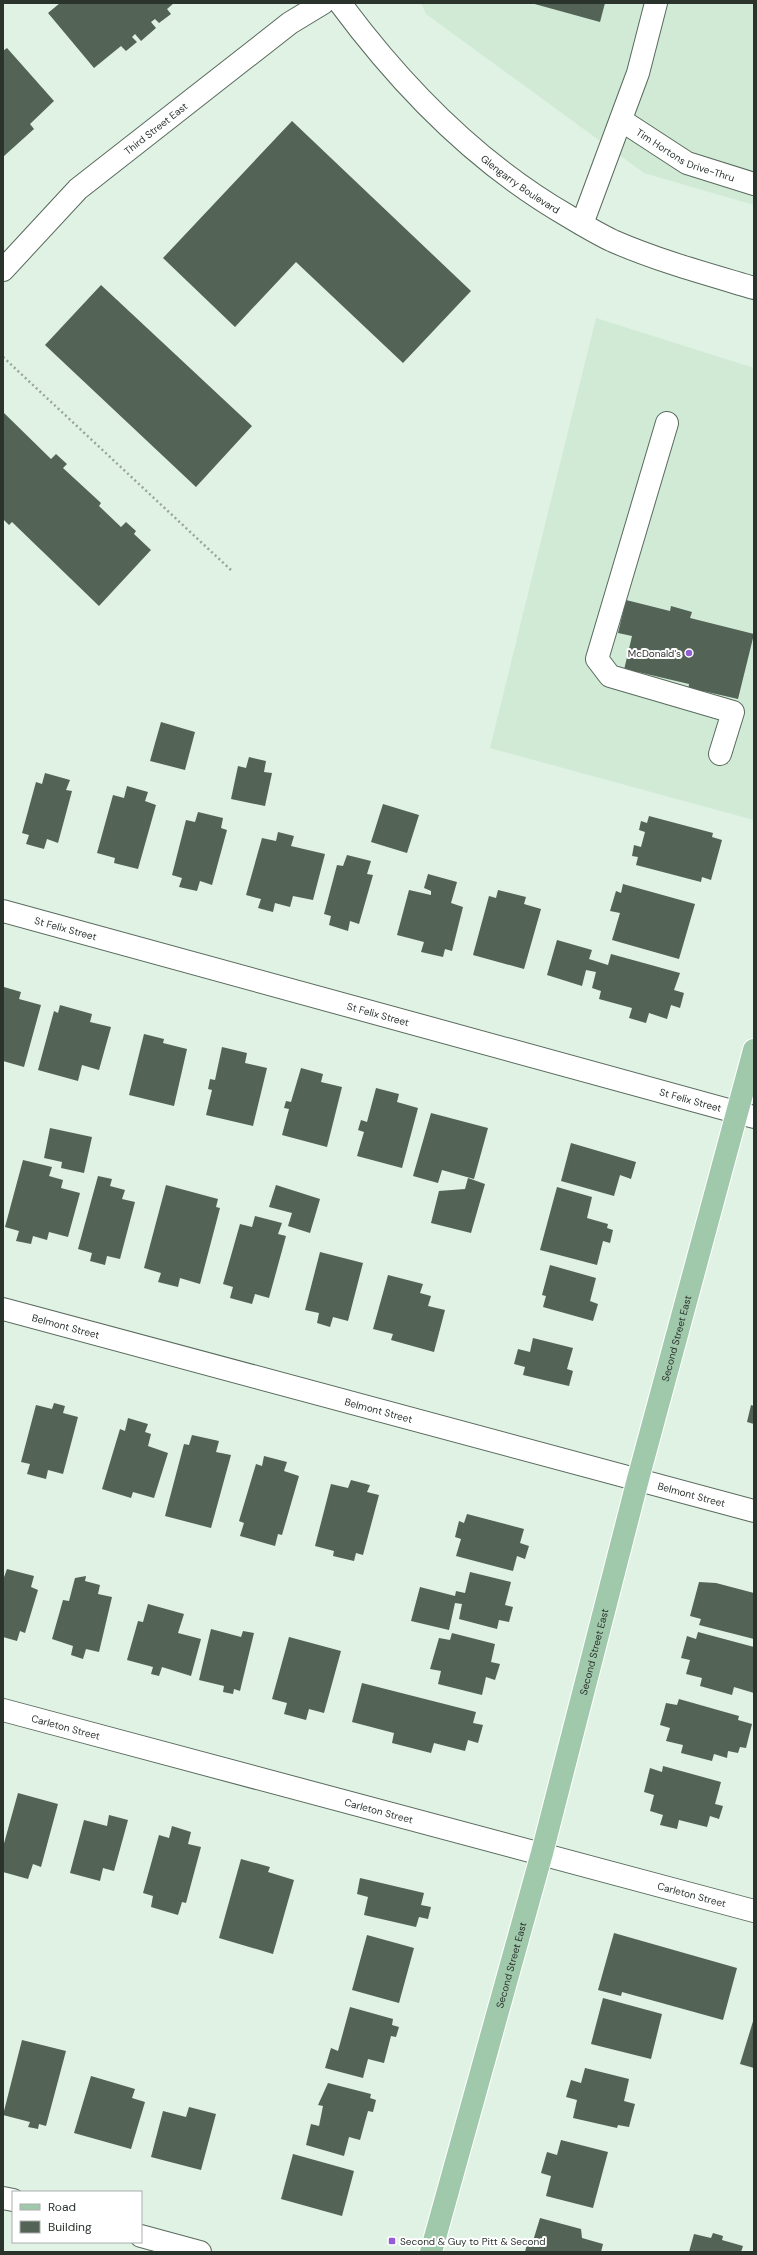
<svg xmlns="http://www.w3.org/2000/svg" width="757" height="2255" viewBox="0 0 757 2255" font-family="'DM Sans',sans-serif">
<rect width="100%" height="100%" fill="#dff2e3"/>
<path fill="#d0ead6" d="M421,3h333v202l-110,-32 -218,-159z
M596,318l158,50v452l-264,-72z"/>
<path fill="#536356" d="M60,3h114l-7,6 4,5 -12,9 -4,-4 -4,3 5,6 -15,13 -6,-7 -3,3 5,5 -11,9 -5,-5 -27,22 -46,-55z
M531,3h74l-5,19z
M7,48l47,53 -24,23 4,5 -30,27 -1,-105z
M292,121l179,170 -68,72 -107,-101 -61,65 -72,-69z
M101,285l151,141 -56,61 -151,-142z
M4,413l47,46 5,-5 11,10 -4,4 38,35 -2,3 22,21 5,-5 10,9 -2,3 17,16 -52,56 -87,-84 -3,3 -6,-6z
M626,600l44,11 1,-5 21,6 -2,6 64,16 -16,65 -35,-8 -1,4 -14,-3 1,-8 -51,-12 -1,5 -13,-7 8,-34 -14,-3z
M161,722l34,10 -10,38 -35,-9z
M249,757l17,4 -2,11 8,1 -7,33 -34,-7 7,-33 8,2z
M45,773l25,7 -4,10 6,1 -14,52 -11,-4 -3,10 -18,-5 3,-9 -7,-2 14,-51 6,2z
M127,786l21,6 -3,9 11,4 -18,64 -24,-6 1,-5 -18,-5 16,-58 11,3z
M383,804l36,11 -12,38 -36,-11z
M198,812l25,6 -2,10 6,2 -15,55 -12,-4 -3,10 -18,-4 3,-9 -10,-3 14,-55 9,2z
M649,816l64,17 -1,4 10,3 -11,40 -9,-3 -1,5 -65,-17 2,-8 -6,-1 2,-11 7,2 4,-15 -6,-2 2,-9 6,2z
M278,832l16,4 -3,10 34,8 -12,46 -20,-4 -3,11 -15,-4 -2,9 -15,-4 3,-9 -15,-4 16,-57 14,3z
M347,855l24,6 -4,13 6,1 -14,49 -9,-3 -2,10 -19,-6 2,-9 -7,-2 13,-49 6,1z
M428,874l29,8 -6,21 12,4 -11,44 -7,-2 -2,8 -22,-5 3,-10 -27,-7 12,-45 22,5v-4l-7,-3z
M623,884l72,20 -16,55 -67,-19 8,-27 -10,-2 6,-20 5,2z
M498,890l28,7 -2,7 17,5 -17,60 -51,-14 16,-59 7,2z
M557,940l35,10 -3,9 19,6 3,-11 69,19 -6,17 10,3 -4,15 -9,-3 -4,14 -18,-6 -3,10 -17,-5 3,-10 -33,-9 2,-8 -9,-3 4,-16 -10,-2 -4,16 -35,-11z
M4,987l17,5 -2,7 22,6 -17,62 -21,-6z
M60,1005l32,9 -2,8 21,5 -12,43 -17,-5 -4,16 -40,-11 16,-59 4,2z
M144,1034l20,5 -1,4 24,6 -13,57 -45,-11z
M222,1047l25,6 -2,10 22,5 -14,58 -47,-11 6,-25 -4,-1 2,-10 5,1z
M301,1068l22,6 -2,8 21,5 -15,60 -45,-12 7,-26 -5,-1 2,-7 5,1z
M376,1088l23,6 -2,8 21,6 -16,60 -45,-12 7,-24 -6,-2 3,-10 6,2z
M431,1113l57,15 -14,51 -32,-9 -4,13 -25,-7z
M50,1128l42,9 -8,36 -23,-5 1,-6 -18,-4z
M571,1143l65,19 -5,17 -11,-4 -6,21 -53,-15z
M23,1160l29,7 -3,9 14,4 -2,8 19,5 -12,44 -19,-5 -2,8 -14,-4 -2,8 -15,-3 3,-10 -14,-4z
M98,1176l14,3 -2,7 15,4 -3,9 13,3 -15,57 -13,-3 -2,9 -15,-4 2,-8 -14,-4z
M468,1178l17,6 -14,49 -40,-10 8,-32 26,-2z
M166,1185l52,14 -2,8 4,1 -20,76 -20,-6 -2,9 -20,-5 3,-9 -17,-5z
M276,1185l44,14 -10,34 -22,-7 4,-13 -23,-6z
M557,1187l35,10 -5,21 21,6 -1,4 6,2 -3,13 -7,-2 -6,24 -57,-15z
M255,1216l27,7 -4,11 8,2 -17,62 -14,-4 -3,10 -22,-6 3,-11 -10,-3 17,-60 12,3z
M320,1252l43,11 -15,58 -15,-4 -3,10 -13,-4 2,-10 -14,-3z
M550,1265l46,13 -6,23 8,3 -5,17 -50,-14 3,-11 -4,-1z
M388,1275l35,9 -3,9 11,3 -3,10 17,4 -11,42 -43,-12 2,-6 -20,-5z
M533,1338l40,10 -6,21 6,2 -4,15 -46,-11 2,-8 -11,-3 4,-15 12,3z
M54,1403l11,3 -2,7 15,4 -15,57 -15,-4 -2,9 -19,-5 3,-10 -9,-2 15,-57 16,4z
M751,1405l3,1v18l-7,-2z
M128,1418l20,6 -3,8 6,2 -3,12 20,7 -14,45 -21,-6 -2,6 -29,-9 18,-60 5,2z
M192,1435l27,6 -3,11 15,3 -20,73 -46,-12 19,-72 5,1z
M264,1456l23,6 -3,9 15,5 -17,59 -4,-1 -3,12 -35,-10 4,-13 -5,-2 17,-57 6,2z
M351,1480l19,5 -3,7 12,3 -16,60 -7,-2 -2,8 -21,-5 1,-5 -19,-5 16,-62 17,4z
M467,1514l57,15 -4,14 9,3 -4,13 -8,-3 -4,15 -57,-15 5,-17 -6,-2 4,-16 5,2z
M7,1569l27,7 -3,11 7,3 -13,43 -5,-2 -3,10 -14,-4v-57z
M470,1572l41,10 -6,23 8,2 -4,15 -10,-2 -2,9 -38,-10 3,-15 -7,-1 -6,27 -38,-9 9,-34 35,9 1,-5 9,2z
M86,1576l-1,5 15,4 -2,9 14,3 -13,55 -13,-3 -3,10 -12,-4 2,-9 -21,-7 11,-39 6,1 6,-23z
M699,1582l17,1 38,10v46l-55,-14 2,-6 -11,-3z
M148,1604l36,10 -6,19 23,6 -10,37 -29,-9 -3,9 -8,-2 2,-7 -26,-7 11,-39 5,1z
M211,1629l30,8 2,-6 11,2 -14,58 -6,-2 -1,5 -10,-2 1,-6 -25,-6z
M698,1632l56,15v46l-20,-6 -2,8 -32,-9 2,-8 -16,-4 4,-14 -9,-2 6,-22 9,3z
M452,1633l43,11 -4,18 9,2 -5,16 -9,-3 -4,18 -44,-11 3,-13 -11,-2 9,-31 11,2z
M289,1637l52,14 -17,62 -15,-4 -3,11 -22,-6 3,-11 -15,-4z
M362,1683l114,29 -3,11 10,2 -5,18 -10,-3 -3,11 -31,-8 -3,10 -39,-10 2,-10 -42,-11z
M679,1699l60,17 -1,4 14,4 -6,24 -6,-1 -2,6 -10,-2 -1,7 -13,-4 -2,7 -31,-8 2,-8 -17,-4 4,-13 -10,-3 6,-22 11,2z
M663,1766l58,16 -6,22 8,2 -4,13 -9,-3 -3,11 -28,-7 -2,9 -17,-4 3,-10 -13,-4 4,-16 -10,-3 6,-24 12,4z
M18,1793l40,11 -17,63 -8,-3 -5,15 -25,-7v-25z
M109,1815l19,5 -14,51 -11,-3 -3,13 -30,-8 14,-53 23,6z
M172,1826l19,6 -3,12 13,3 -15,56 -4,-1 -4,13 -27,-8 2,-11 -10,-3 16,-58 10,3z
M241,1859l29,8 -2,5 26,8 -21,74 -54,-16z
M360,1878l64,15 -3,12 10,2 -3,12 -9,-2 -3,10 -52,-12 4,-18 -11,-3z
M614,1933l123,35 -14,52 -101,-28 -1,4 -23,-6z
M367,1935l47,13 -15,55 -47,-13z
M603,1998l59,16 -11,45 -60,-15z
M350,2007l43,12 -1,6 7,2 -3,10 -5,-1 -7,27 -16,-4 -5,19 -38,-10 6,-20 7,3z
M754,2018v50l-14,-4z
M22,2040l44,11 -20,75 -7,-2 -1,5 -10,-2 2,-5 -27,-7z
M585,2068l44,11 -5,22 11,3 -6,23 -11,-2 -1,3 -44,-10 4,-18 -11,-3 5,-17 10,3z
M91,2076l44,13 -3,9 13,4 -14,47 -57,-16z
M328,2083l43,11 -1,4 6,2 -3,12 -5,-1 -8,29 -11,-3 -5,19 -38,-11 5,-21 8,2 4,-20 -5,-1z
M189,2107l27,7 -15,56 -50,-13 12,-46 23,6z
M561,2140l47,12 -15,56 -47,-12 5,-20 -10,-3 6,-21 10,3z
M293,2154l61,17 -12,45 -61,-17z
M540,2218l41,11 1,9 21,6 -2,8h-76l3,-12 5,1z
M713,2233l10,3 -1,4 21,6 -2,6h-52l5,-18 17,4z"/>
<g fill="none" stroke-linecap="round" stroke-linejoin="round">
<g stroke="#596a5d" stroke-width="24">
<g id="minor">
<path id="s1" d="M340,3c63,85 136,160 228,213 15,9 30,18 45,25 46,20 94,33 141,47"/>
<path id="s2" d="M621,120l66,43 67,21"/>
<path d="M582,224l56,-151 18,-70"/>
<path id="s3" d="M3,270l75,-81 212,-166 33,-20"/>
<path d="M667,423l-70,236 13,17 123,36 -13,42"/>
<path id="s4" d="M3,911l751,206"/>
<path id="s5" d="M3,1309l751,202"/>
<path id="s6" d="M3,1710l751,201"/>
<path d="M3,2198l10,2"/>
<path d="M141,2236l59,16"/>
</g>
</g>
<g stroke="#fff" stroke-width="24">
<g id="major">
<path id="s7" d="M431,2252l111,-399 96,-374 116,-429"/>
</g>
</g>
<path stroke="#97a59a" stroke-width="2.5" stroke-dasharray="2 3" stroke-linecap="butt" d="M3,357l229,214"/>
<use href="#minor" stroke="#fff" stroke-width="22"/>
<use href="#major" stroke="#a0c9ac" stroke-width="22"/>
</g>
<g fill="#945dd6" stroke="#fff" stroke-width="1.5">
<circle cx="689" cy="653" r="4"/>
<rect x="388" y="2237" width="8" height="8" rx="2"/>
</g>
<g text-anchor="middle" stroke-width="4" stroke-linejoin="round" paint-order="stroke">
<g font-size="10" fill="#2b332d" stroke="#fff">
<text dy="4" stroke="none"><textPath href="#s3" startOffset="209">Third Street East</textPath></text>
<text dy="4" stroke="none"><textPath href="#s2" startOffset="74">Tim Hortons Drive-Thru</textPath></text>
<text dy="4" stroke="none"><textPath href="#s1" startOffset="257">Glengarry Boulevard</textPath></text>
<text dy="4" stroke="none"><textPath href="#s4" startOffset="65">St Felix Street</textPath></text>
<text dy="4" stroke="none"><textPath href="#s4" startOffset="389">St Felix Street</textPath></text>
<text dy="4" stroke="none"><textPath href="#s4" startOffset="713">St Felix Street</textPath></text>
<text dy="4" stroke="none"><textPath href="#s5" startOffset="65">Belmont Street</textPath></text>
<text dy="4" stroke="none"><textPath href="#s7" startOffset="946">Second Street East</textPath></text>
<text dy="4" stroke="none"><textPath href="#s5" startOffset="389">Belmont Street</textPath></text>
<text dy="4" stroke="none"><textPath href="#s5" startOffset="713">Belmont Street</textPath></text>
<text dy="4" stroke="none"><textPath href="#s7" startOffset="622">Second Street East</textPath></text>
<text dy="4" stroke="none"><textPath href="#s6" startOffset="65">Carleton Street</textPath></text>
<text dy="4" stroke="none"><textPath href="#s6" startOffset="389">Carleton Street</textPath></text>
<text dy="4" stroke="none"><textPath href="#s6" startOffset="713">Carleton Street</textPath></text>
<text dy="4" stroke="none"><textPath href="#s7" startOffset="298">Second Street East</textPath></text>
</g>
<g font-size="10" fill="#2b332d" stroke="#fff" text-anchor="end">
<text x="681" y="657">McDonald's</text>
<text x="400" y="2245" text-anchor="start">Second &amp; Guy to Pitt &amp; Second</text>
</g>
</g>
<rect width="757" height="2255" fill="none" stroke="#2b332d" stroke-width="8"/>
<rect x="12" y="2191" width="130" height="52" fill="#ffffff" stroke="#aaadab"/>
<rect x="20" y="2204" width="20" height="6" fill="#a0c9ac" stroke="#aaadab"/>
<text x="48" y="2211" font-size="12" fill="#2b332d">Road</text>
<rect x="20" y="2221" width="20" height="12" fill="#536356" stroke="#aaadab"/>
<text x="48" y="2231" font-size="12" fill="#2b332d">Building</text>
</svg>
